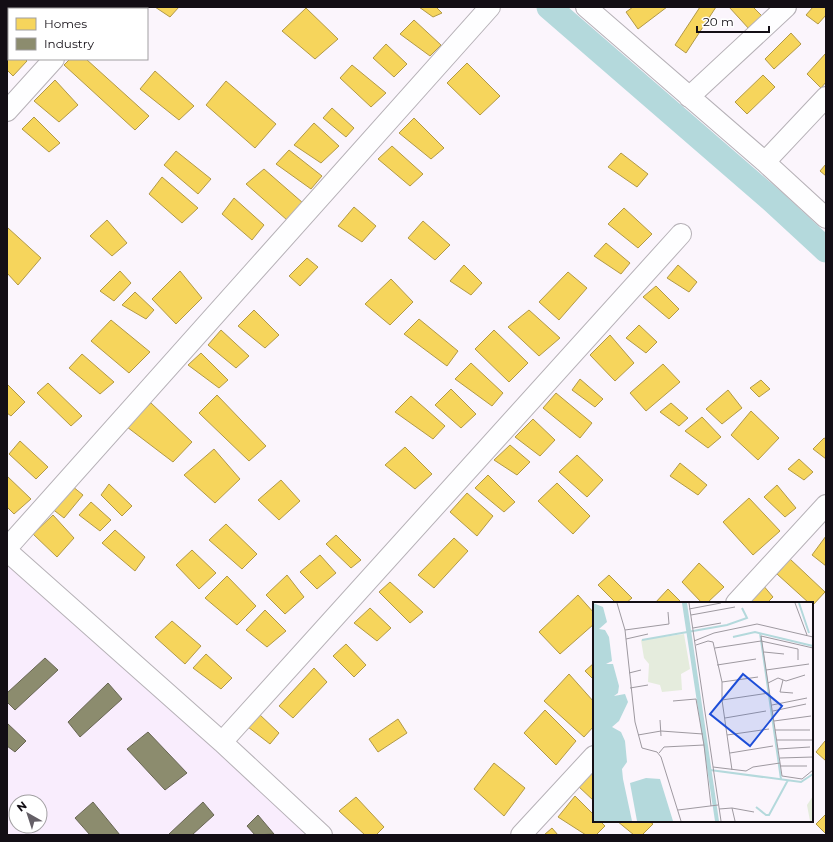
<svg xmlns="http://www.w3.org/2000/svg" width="833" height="842" viewBox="0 0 833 842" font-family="Montserrat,sans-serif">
<rect width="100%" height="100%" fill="#fbf5fc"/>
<path fill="#f9edfd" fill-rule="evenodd" d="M7,558l304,277h-304zM16,802h24v24h-24z"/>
<path fill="#f6d55c" stroke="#b29947" d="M21,7h13l3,2h-18z
M155,7h24l-9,10z
M419,7h17l6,6 -9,4z
M633,7h34l-29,22 -12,-17z
M700,7h16l-30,46 -11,-8z
M729,7h24l11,11 -14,12z
M813,7h13v8l-8,9 -12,-9z
M306,8l32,31 -23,20 -33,-28z
M414,20l27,25 -11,11 -30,-22z
M791,33l10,11 -27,25 -9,-10z
M7,40l2,2v17h16l2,2 -14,15 -6,-6z
M386,44l21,20 -13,13 -21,-19z
M826,53v29l-5,6 -14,-14z
M70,59h16l63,57 -14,14 -71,-65z
M467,63l33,33 -20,19 -33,-32z
M352,65l34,28 -15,14 -31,-29z
M155,71l39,35 -15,14 -39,-31z
M763,75l12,12 -28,27 -12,-12z
M55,80l23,25 -19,17 -25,-21z
M226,81l50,43 -21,24 -49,-43z
M332,108l22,20 -8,9 -23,-19z
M34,117l26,26 -11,9 -27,-23z
M414,118l30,30 -13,11 -32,-26z
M314,123l25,23 -18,17 -27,-18z
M392,146l31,28 -13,12 -32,-27z
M289,150l33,26 -11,13 -35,-25z
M176,151l35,28 -13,15 -34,-29z
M621,153l27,21 -11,13 -29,-20z
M826,164v12l-6,-5z
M264,169l39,34 -16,17 -41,-36z
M162,177l36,31 -16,15 -33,-29z
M234,198l30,27 -12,15 -30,-26z
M354,207l22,19 -14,16 -24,-16z
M624,208l28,26 -14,14 -30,-24z
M107,220l20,23 -15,13 -22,-20z
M423,221l27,24 -15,15 -27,-22z
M7,228h1l33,30 -23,27 -11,-12z
M606,243l24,20 -9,11 -27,-18z
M307,258l11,9 -18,19 -11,-10z
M464,265l18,18 -11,12 -21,-14z
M678,265l19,17 -8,10 -22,-14z
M120,271l11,12 -17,18 -14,-10z
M180,271l22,27 -26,26 -24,-25z
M568,272l19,16 -28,32 -20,-18z
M391,279l22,23 -23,23 -25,-21z
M656,286l23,23 -10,10 -26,-22z
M135,292l19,18 -8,9 -24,-14z
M254,310l25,25 -14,13 -27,-22z
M529,310l31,28 -21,18 -31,-29z
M419,319l39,32 -11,15 -43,-32z
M111,320l39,32 -21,21 -38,-32z
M639,325l18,17 -11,11 -20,-15z
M221,330l28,26 -13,12 -28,-23z
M494,330l34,33 -19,19 -34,-33z
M610,335l24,28 -19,18 -25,-26z
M201,353l27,27 -9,8 -31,-23z
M82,354l32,28 -14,12 -31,-26z
M471,363l32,30 -11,13 -37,-27z
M663,364l17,18 -34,29 -16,-18z
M580,379l23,20 -8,8 -23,-17z
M761,380l9,9 -11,8 -9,-9z
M48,383l34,33 -11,10 -34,-33z
M7,384l18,18 -14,14 -4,-3z
M451,389l25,25 -15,14 -26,-23z
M728,390l14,18 -20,16 -16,-15z
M556,393l36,30 -12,15 -37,-30z
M217,395l49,51 -17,15 -50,-48z
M411,396l34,30 -12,13 -38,-27z
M151,403l41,39 -19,20 -46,-35z
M671,403l17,15 -9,8 -19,-14z
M751,411l28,27 -21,22 -27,-25z
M702,417l19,20 -13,11 -23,-17z
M533,419l22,21 -15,16 -25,-19z
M824,438l2,1v20l-13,-10z
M20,441l28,26 -12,12 -27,-25z
M510,445l20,17 -13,13 -23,-15z
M405,447l27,27 -17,15 -30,-24z
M214,449l26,30 -25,24 -31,-28z
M577,455l26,25 -16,17 -28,-25z
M799,459l14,13 -9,8 -16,-11z
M680,463l27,22 -9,10 -28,-19z
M488,475l27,27 -11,10 -29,-24z
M7,476l24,23 -17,15 -7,-7z
M281,480l19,21 -21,19 -21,-20z
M557,483l33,33 -17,18 -35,-33z
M109,484l23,22 -10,10 -21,-21z
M777,485l19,23 -11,9 -21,-20z
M72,486l11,9 -19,23 -13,-10z
M467,493l26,23 -16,20 -27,-24z
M749,498l31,33 -27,24 -30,-33z
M91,502l20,18 -11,11 -21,-16z
M53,515l21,23 -17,19 -24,-23z
M226,524l31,30 -15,15 -33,-29z
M115,530l30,27 -10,14 -33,-28z
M336,535l25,25 -10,8 -25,-24z
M826,536v30l-14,-11z
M454,538l14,13 -34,37 -16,-13z
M192,550l24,23 -17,16 -23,-24z
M320,555l16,18 -19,16 -17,-17z
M790,559l35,33 -13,14v-3h-3l-32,-29z
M699,563l25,24 -17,16h-5l-20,-21z
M287,575l17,22 -19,17 -19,-19z
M609,575l23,23 -6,5h-10l-18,-18z
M227,576l29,30 -19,19 -32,-27z
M390,582l33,30 -13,11 -31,-31z
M762,584l11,13 -6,6h-19z
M668,589l14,14h-27z
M578,595l16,18v11l-34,30 -21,-22z
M370,608l21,20 -14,13 -23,-18z
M265,610l21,21 -19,16 -21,-17z
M172,621l29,25 -16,18 -30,-27z
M346,644l20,21 -12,12 -21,-21z
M206,654l26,24 -11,11 -28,-21z
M594,663v17l-9,-9z
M314,668l13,14 -34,36 -14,-12z
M569,674l25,28v24l-10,11 -40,-36z
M545,710l31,31 -20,24 -32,-32z
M259,714l20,19 -9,11 -22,-17z
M398,719l9,14 -29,19 -9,-13z
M825,741l1,1v19l-10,-9z
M494,763l31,25 -21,28 -30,-27z
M594,769v32l-16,-15z
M575,796l19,19v6h6l5,5 -9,9h-10l-28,-18z
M356,797l28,30 -8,8h-11l-26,-24z
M826,814v20l-10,-10z
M617,821h32l4,3 -11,11h-8z
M552,828l6,7h-14z"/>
<path fill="#8c8c6e" stroke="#686653" d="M45,658l13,12 -43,40 -8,-8v-9z
M108,683l14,16 -42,38 -12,-15z
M7,723l19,18 -11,11 -8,-6z
M148,732l39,41 -22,17 -38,-41z
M93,802l27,33h-30l-15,-17z
M203,802l11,13 -22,20h-24z
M258,815l16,19 -19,1 -8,-9z"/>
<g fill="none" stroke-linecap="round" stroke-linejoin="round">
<path stroke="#b4d9dc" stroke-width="25" d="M549,7l224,194 53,49"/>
<g stroke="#b6b1b7" stroke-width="22">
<path id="minor" d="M586,7l179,155 61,56
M99,9l2,-2
M689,97l97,-90
M7,111l47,-52
M765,162l61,-65
M7,548l483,-541
M7,551l215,191 100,93
M736,603l90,-98
M222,742l459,-508
M521,835l73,-79"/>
</g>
<use href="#minor" stroke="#fefeff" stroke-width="20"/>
</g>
<g transform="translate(593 602)">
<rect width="220" height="220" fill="#fbf5fc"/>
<path d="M91,32l6,35 -9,5 1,16 -20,2 -2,-7 -12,-3 1,-18 -5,-6 -3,-18zM220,194v25h-3l-3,-16z" fill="#e5ecdd"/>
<path d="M0,1l10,4 4,15 -8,7 6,1 4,7 3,24 -6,3h7l6,22 -1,7 -4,3 11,-2 3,8 -9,19 -7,6 9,5 4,9 2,21 -5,7 1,10 9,42h-39zM89,1h5l32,218h-4zM53,176l14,1 13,42h-36l-7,-38z" fill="#b4d9dc"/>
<path fill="none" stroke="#b4d9dc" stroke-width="2" d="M206,1l10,30M167,31l21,146M140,35l22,-5 58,14M49,38l85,-15 20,-7 -5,-10M117,168l91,12 12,-8M163,205l10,8h3l19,-35"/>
<path fill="none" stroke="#9e99a0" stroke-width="1" d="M24,1l8,27 10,92 7,26 15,4 4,5 20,64M96,1l32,218M202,1l12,32M96,7l32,-6M98,13l44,-8M100,26l28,-5M32,28l44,-6 -1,-12M33,37l22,-5M101,39l20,-8 43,-9 56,13M103,43l12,-4 5,1 9,40v18l10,70M122,46l46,-7 37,8v11M220,46l-52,-12 21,140 20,3 11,-9M171,50l20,2M124,63l39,-6M173,68l43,-6M36,71l12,-3M190,78l-3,12 13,1M129,80l36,-5M175,81l10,-5 8,3 19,-6M37,86l18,-3M129,98l47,-7M179,103l35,-7M180,109l33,-7M132,116l41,-7M67,118l1,16M181,119l37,-5M182,128h35M45,133l23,-4 42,3M134,133l42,-6M184,138h36M111,143l7,61M185,147l32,-2M66,151l5,-6 40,-2 -8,-46 -23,2M137,151l43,-7M187,156l33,-1M187,164h27M120,165l33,4 7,-4 27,-4M139,206l22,4M126,207l13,-1 3,13M85,208l40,-5"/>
<path fill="#1d4ed8" fill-opacity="0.15" stroke="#1d4ed8" stroke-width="2" d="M150,72l39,32 -32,40 -40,-32z"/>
<rect width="220" height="220" fill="none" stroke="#130e15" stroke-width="2"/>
</g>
<rect width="833" height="842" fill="none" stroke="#130e15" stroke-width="16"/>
<rect x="8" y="8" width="140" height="52" fill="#ffffff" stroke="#a19fa1"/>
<rect x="16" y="18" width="20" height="12" fill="#f6d55c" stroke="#a19fa1"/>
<text x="44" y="28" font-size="12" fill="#130e15">Homes</text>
<rect x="16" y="38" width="20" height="12" fill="#8c8c6e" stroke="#a19fa1"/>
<text x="44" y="48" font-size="12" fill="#130e15">Industry</text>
<g transform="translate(28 814) rotate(321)"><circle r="19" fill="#ffffff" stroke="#a19fa1"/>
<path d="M0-3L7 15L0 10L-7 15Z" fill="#645f66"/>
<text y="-6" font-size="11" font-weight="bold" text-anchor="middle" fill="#130e15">N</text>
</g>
<path d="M697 26v6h72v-6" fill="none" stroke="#130e15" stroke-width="2"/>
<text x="703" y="26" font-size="12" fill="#130e15" stroke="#ffffff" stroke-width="3" paint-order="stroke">20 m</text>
</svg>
